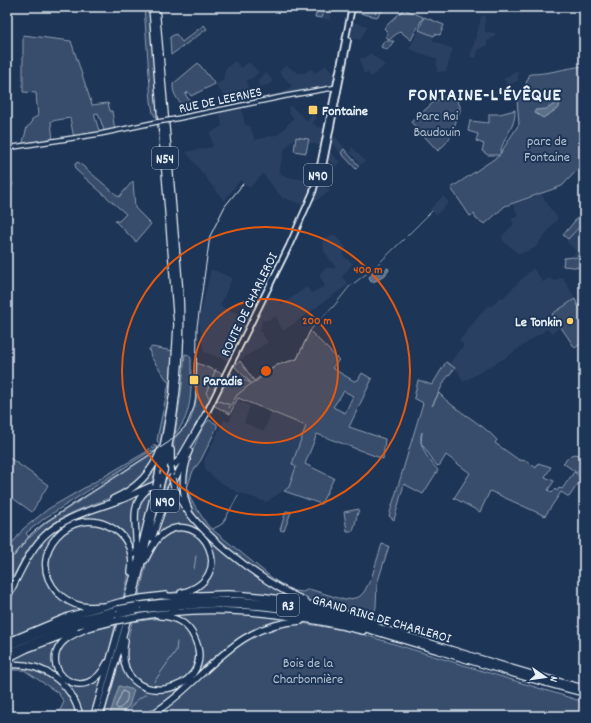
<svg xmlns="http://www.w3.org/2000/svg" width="591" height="723" viewBox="0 0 591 723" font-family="Dekko,sans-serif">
<rect width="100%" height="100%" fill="#1d3557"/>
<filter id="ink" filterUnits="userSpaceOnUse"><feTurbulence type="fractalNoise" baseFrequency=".025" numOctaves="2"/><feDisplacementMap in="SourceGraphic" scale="8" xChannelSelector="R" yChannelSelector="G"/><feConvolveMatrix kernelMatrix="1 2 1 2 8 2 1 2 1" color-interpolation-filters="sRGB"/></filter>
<g filter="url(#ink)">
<path fill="#2a4162" d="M325,7h25l-1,7 -17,-3 -2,9 -8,-2z
M482,15l3,1v16l10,1v4l-8,4v5l-4,1 -1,2 -3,-1 -3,10 -6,-1z
M352,22l16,4 -8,14 -10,-2z
M419,30l15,6 -1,5 20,8 -7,22 -9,1v-13l-28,-10z
M370,53l15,12 -14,12 -3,-4h-5l-3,-15h5z
M235,61l6,7 8,-6 10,10 -8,7 -4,1 2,22 -8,2 4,21 5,1 5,14 24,-6 15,-16 -5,-5 -1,-6 3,-1 16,15 6,-7 4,4 -5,5 6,5 1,-1 8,2 -3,17 -15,-3 1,-5 -13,-2 -13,14 -5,22 4,4 33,6 -9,25 -22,-9 -2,1 -20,-25 -14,14 -9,-8 -16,21 -38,-49 27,-5 -3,-14 12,-7 -3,-16 13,-3 -17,-23 8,-3 2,-12z
M286,65l12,8h6l7,-4 4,4 11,-8 10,11 -2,8 -48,11 -3,-2 9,-7 -13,-14z
M515,71h3v10l-10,4 -5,-6z
M266,73l7,8 -5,4 -9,2 -1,-7z
M331,132l14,16 -4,5 -12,-13z
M352,147l13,14 -4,4 -11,-13z
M327,149l13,13 -5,5 -10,-10z
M320,180l10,11 -13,9 -4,1z
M542,195l8,13 8,10 -23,30 -16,6 -16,-13 -1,-5 12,-12 -3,-5 7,-3 -5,-12z
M443,196l6,6 -13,13 -6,-6z
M583,224l1,26 -9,8 -2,-2 3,-5 -10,-10z
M334,235l12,12 -3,7 2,4 8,5 -11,14 7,7 -66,47 -7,-15 -8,4h-6l-2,11 8,11 -26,17 -11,3 -27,-10 -5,-32 12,-51 21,9 -12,28 32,14 16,-26 13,6v5l26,-18 4,6 14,-7 -6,-12 7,-6h10l-12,-17 -1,-12z
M533,268l10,14 6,-4 5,3 9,-4 12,22 -23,15 8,13 -8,6 -5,-4 -42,29 -42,24 -5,-11 -9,-7 15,-19 -5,-4 28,-35h5l8,-9 3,1z
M238,401l12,5 -6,17 20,8 8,-20 35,15 -15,37 4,4 -7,20 -23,15 -29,-10 -17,-10 -14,-11 -1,-3 -1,-7 17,-35 3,-6 5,2z"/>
<path fill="#374d6c" stroke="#909fb2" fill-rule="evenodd" d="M144,7h5l9,113h-1l-4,-7 -2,-12z
M318,7h7l-3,11 -7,-1z
M356,7h30l-9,10 -23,-5z
M404,9l19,8 -12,23 -11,-9 -11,9 -3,-4 2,-3 -4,-5z
M424,17l20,8 -4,10 -5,-1 -1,2 -15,-6z
M204,25l3,4 -36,26 -1,-18 6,-3 6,8z
M23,35l48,6 21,64 16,-2 2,8h2l3,20 -10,2 -7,-20 -4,1 6,20 -26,4 -4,-20 -19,3 2,20 -31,5 5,-19 4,-3 1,-5 6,-3 -2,-23 -13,-1z
M384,41h10l-7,9 -6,-3z
M198,63l17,21 -24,12 -3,-4 -3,2 10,14v5l-9,2c-3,-13 -14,-17 -13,-31z
M584,66v97l-22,23 -57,20 -20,18 -9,-5 -2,-5 -4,2 -19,-28 49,-33h-12l-6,-4 2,-7 -8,-3 2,-7 -10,-3 2,-10 19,2v-9h11l15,-4c1,18 -12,26 -15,44l19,-30 -2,-25 11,-9 -2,-7 4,-9c18,0 36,-6 54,-8z
M451,93l3,1 6,12v5l-11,29 -11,11 -27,-29 23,-20z
M296,137l13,2 -3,14 -12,-2z
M344,149l15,17 -3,3 -15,-16z
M78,162l41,35 14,-16 2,27 16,16 -15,18 -21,-21h4l7,-7 -50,-44 -1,-6z
M7,167l6,18 -6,4z
M584,210v15l-2,-1 -14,15 -5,-4z
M584,250v18l-21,-2 1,-8 9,-1 2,1z
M575,299l3,7 6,-3v38l-9,7 -23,-34z
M310,331l29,29 -7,8 22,13 4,-1 4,-7 10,6 -23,48 36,12 -2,20 -66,-25 -12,30 29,14 -13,26 -37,-13 5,-4 7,-20 -4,-3 14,-38 -68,-28 -8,16 -17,-9 17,-32 21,10 -17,-17 6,-5 15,21 22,-17 20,-6zM344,391l9,5 -8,17 -12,-6z
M152,347l21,4 -4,43 -9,50 -3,-3 1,-7 11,-51 -18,-26 -2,-8z
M185,354l4,1 2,4c0,27 3,54 -16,75l7,-48z
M446,362l9,6 -10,12 -13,26 7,-13c17,19 41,28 58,47l-2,3 24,17 8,1 9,7 2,-5 13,4 -6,10 9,4 -6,9 4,3 3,-4 2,2 2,-3 3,1 12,-17 8,6 -13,19 -8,-5 -16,24 -55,-25 -10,21 -26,-14 16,-25 -24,-18 -6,10 -3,1 -16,-23 1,-11c-5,12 7,29 16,38l-15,24 -19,-10 -10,36 -5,-4 34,-113 -9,-5 4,-18 14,5z
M197,363l26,11 -31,60 -19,29 1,-24 16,-18 5,-15z
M209,420l8,4v3l-16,33 -8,11 -6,17 4,12 17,26 68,55 18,10 9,1 6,-3 36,11 14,-3 5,-5 7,-13 11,-35 7,2 -12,38 -1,23 -4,12c-27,-9 -56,-14 -81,-26 -26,-13 -93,-62 -102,-90 -6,-15 -4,-32 2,-47 4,-11 9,-28 18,-36z
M153,445l4,2 -112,71 -19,15 3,5 18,-16 111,-72c-25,58 -71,45 -112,79 -19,16 -29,40 -39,62v-40l16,-22 25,-20 98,-57z
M575,454l4,1 5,3v5l-7,10 -14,-10 8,-8z
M7,456l41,29 -16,27 -25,-18v-8l3,-4 -3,-2z
M157,463l-5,20 -32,15z
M169,474l2,9 -15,38 11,-45z
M172,488l35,47 87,64 -79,-7 -29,1 25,-21 -3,-30 -26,-15 -29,15z
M150,489l1,2 -12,51c-3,-19 -6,-40 11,-53z
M140,494l-8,22 2,40 -9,-18 -30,-18 -35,10 -15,34 10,29 33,15 -47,16 -34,15v-39l24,-44 17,-21 16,-12z
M359,509l-6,22h-6l-3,-19z
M286,511l5,1 -7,19 -4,-1z
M100,524c38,20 32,38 23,74 -12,3 -26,9 -39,6 -31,-6 -46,-40 -26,-66 5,-5 13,-12 20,-13 7,-2 15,-1 22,-1z
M175,531c27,-3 47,29 26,49 -15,16 -42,12 -62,16 5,-18 7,-46 22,-58 4,-3 10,-5 14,-7z
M178,613h57l61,6 -27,5 -24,11 -65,57 -34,24h-28l11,-10 -19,8 6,2h-12l18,-64 6,22 19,15 22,2 17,-8 4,-4 9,-31 -1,-6 -6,-11 -26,-17z
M161,618c16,3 29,9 33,26 12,46 -58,60 -67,17 -3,-13 2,-27 5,-39z
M302,623l53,9 229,70v14h-431l28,-20 42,-39 25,-19 26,-11z
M115,625c-4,16 -6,37 -18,49 -22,24 -57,-14 -29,-34 14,-9 32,-11 47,-15z
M69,635l-11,11 -1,26 22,14 25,-15 -14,45h-8l-2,-7 -30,-37 -43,-9v-2z
M19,666c32,6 48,20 59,50h-21l7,-14 -6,-9 -34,-23h-17v-3z"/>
<path fill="#5d7089" stroke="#95a4b5" d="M560,101l-1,7 -16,10 -8,-5v-3l11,-1z
M387,268l2,1c-1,6 -13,13 -18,13l-2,-5c4,-4 9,-7 15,-6z
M119,686l15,4 -5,16 -11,10 -8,-2z"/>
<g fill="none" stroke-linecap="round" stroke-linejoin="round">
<path stroke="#b0bdcc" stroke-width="1" d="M123,691l4,2c2,6 -3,14 -9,16l-2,-2z"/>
<path stroke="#95a4b5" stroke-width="1" d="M407,236l25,-25
M209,397l-3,-4 10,-24
M216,400l14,5
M229,408l8,-13 25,-20 15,-10 20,-6 13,-28 7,-9 17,-16 15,-19 25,-19 30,-29
M213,529l9,-5 16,-28
M194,569l2,-13
M154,682l22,-31 1,-9
M123,716l14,-16 9,-6"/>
<g stroke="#e8f1f8" stroke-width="6">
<path id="minor" d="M170,120l116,-24 52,-9
M7,148l93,-14 57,-12"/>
</g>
<g stroke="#e8f1f8" stroke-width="8">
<path id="major" d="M321,176l27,-136
M206,414l83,-168 24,-54 6,-21 33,-164"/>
</g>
<g stroke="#e8f1f8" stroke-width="8">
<path id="highway" d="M152,7l25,318 -4,68 -15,83
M156,7l24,287c3,61 -4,118 -16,177
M187,460c-5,17 -6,33 2,50
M171,466v-16
M161,479l19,-20 26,-45
M174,487c15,41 89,97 130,113
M113,499c23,-10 39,-26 48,-50
M152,538l17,-47 20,-40
M136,554c3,-22 -9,-46 10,-63
M145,560c5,-9 9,-20 18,-26 38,-28 78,44 18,59
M164,596c21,1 43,-2 65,-2 50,2 99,12 147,29
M7,598c11,-21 20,-44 36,-61 21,-21 50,-27 77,-37 12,-4 22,-11 34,-15
M142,598l24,-3
M132,604l29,-122
M141,605c46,-6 92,-7 139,-1 49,7 97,23 144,37 53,17 106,34 160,47
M105,606c-8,0 -16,2 -24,0 -9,-2 -17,-7 -24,-14 -34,-37 15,-91 57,-63 15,9 20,27 17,43
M139,610c47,-6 95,-8 142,-1 54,9 106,26 158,42 48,15 96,30 145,42
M137,617c76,-14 151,-4 226,14
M90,627c-10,5 -22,8 -29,17 -22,28 25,63 46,19
M87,628l28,-7
M125,641c-15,74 98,55 69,-4 -6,-14 -20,-21 -34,-21
M7,642l62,-26 51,-14
M7,647l61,-25 50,-13
M7,653l63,-26 47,-12
M7,659l20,-10 48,-18
M7,665c34,-4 65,17 73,51
M94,716l44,-155 18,-75
M100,716l29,-102
M149,716c56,-33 81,-92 152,-95"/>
</g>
<use href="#minor" stroke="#1d3557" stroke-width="3.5"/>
<use href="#major" stroke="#1d3557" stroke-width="4.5"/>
<use href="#highway" stroke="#1d3557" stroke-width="5.5"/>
<path stroke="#e8f1f8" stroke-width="1" d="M14,556l17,-22 16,-13 122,-79 17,-16 8,-19 2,-9 1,-71 13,-91 15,-30 18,-22"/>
<g stroke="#e8f1f8" stroke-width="6" stroke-linecap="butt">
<path id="minor-bridge" d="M157,122l13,-2"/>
</g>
<g stroke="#e8f1f8" stroke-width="8" stroke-linecap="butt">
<path id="highway-bridge" d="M171,466v6
M172,478l2,9
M161,482l3,-11
M156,486l2,-10
M120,602l22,-4
M118,609l23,-4
M117,615l22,-5
M115,621l22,-4"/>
</g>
<use href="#minor-bridge" stroke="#1d3557" stroke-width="3.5"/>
<use href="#highway-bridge" stroke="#1d3557" stroke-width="5.5"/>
</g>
</g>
<circle cx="266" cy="371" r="72" fill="#e8590c" fill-opacity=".12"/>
<g fill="none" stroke="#e8590c" stroke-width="2">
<circle cx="266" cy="371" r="72"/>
<circle cx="266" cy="371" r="144"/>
</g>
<g fill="#ffd166" stroke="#1d3557" stroke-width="1.5">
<rect x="308" y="105" width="10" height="10" rx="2"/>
<circle cx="570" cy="321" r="4"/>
<rect x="189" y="375" width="10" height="10" rx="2"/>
</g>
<g text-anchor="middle" stroke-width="4" stroke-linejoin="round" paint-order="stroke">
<g fill="#1d3557" stroke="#abb9c8" stroke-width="1">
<rect x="152" y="147" width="26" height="22" rx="3"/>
<rect x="304" y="164" width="28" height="22" rx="3"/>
<rect x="151" y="490" width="28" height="22" rx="3"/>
<rect x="277" y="594" width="22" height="22" rx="3"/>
</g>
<g font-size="13" font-weight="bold" fill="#e8f1f8">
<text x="165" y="163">N54</text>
<text x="318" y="180">N90</text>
<text x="165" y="506">N90</text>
<text x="288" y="610">R3</text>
</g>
<g font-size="14" fill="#e8f1f8" stroke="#1d3557">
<text transform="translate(220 99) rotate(-12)" y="5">RUE DE LEERNES</text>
<text transform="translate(248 304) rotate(-64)" y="5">ROUTE DE CHARLEROI</text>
<text transform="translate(382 618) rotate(16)" y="5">GRAND RING DE CHARLEROI</text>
</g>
<g font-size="14" font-weight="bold" fill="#e8f1f8" stroke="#1d3557" text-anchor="start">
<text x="322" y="115">Fontaine</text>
<text x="562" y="326" text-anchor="end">Le Tonkin</text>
<text x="203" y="385">Paradis</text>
</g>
<g font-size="14" fill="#b3c0ce" stroke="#1d3557">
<text x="437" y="120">Parc Roi<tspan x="437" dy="16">Baudouin</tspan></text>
<text x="547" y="145">parc de<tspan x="547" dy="16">Fontaine</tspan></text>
<text x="308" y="667">Bois de la<tspan x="308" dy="16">Charbonnière</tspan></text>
</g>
<g font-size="18" font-weight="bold" letter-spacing="1" fill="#e8f1f8" stroke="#1d3557">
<text x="485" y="100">FONTAINE-L'ÉVÊQUE</text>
</g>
</g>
<circle cx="266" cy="371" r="6" fill="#e8590c" stroke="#1d3557" stroke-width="2"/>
<g font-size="12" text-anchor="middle" font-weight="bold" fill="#e8590c" stroke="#1d3557" stroke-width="4" stroke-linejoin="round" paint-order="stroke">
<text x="368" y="273">400 m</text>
<text x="317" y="324">200 m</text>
</g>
<rect width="591" height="723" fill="none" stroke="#1d3557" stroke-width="24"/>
<rect x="12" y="12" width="567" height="699" fill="none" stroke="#e8f1f8" stroke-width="1.5" filter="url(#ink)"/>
<g transform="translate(545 677) rotate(103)" stroke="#1d3557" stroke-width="3" paint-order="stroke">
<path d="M0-3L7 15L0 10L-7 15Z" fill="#e8f1f8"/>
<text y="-6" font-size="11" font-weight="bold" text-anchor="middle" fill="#e8f1f8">N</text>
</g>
</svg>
